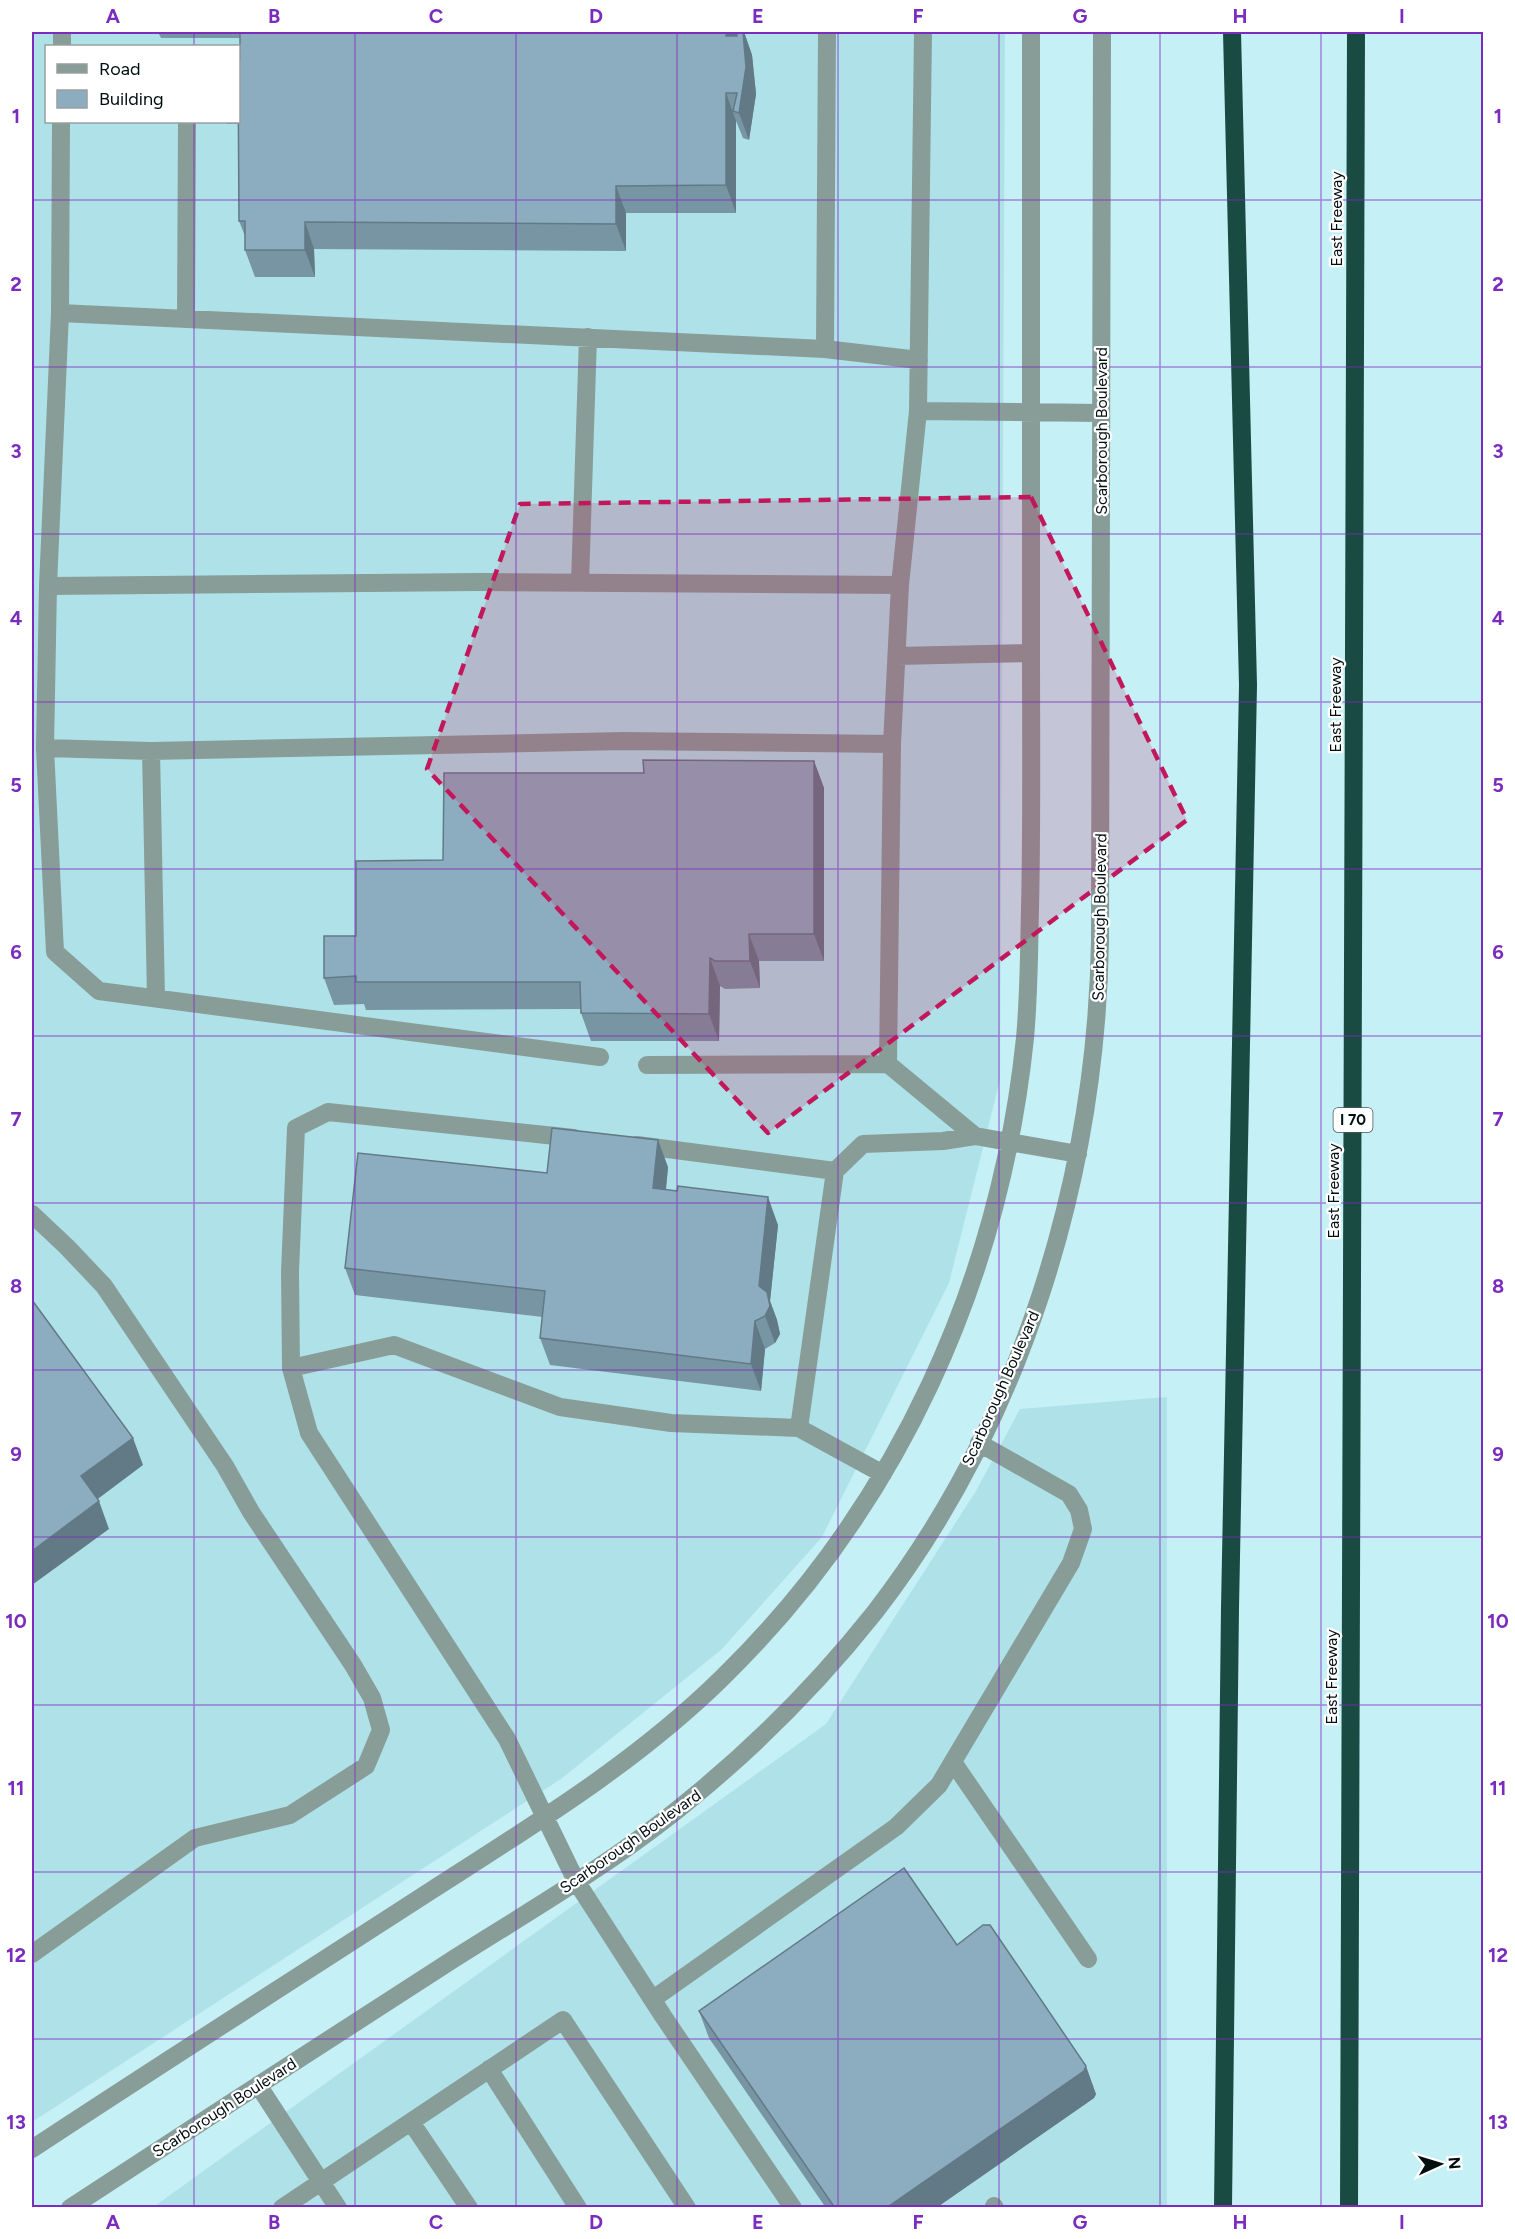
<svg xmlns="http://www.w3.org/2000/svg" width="1515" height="2239" viewBox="0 0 1515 2239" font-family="Figtree,sans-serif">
<rect width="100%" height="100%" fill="#c5f0f5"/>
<path fill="#afe2e8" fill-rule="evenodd" d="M32,32h973l-5,1048 -51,203 -127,254 -101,113 -160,129 -529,343zM46,46h192v76h-192z
M1167,1397v810l-1015,1 674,-484 150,-233 44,-82z"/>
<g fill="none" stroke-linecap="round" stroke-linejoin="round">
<path stroke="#889d98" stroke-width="18" d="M62,46v-14
M60,313l765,36 94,11
M186,319l1,-197
M825,349l2,-317
M918,411l183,2
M580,583l8,-246
M48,586l12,-273 1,-191
M897,656l134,-3
M45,748l106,3
M156,998l-5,-247 473,-10 268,3
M600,1057l-501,-66 -44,-39 -10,-204 3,-162 432,-4 420,3 18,-174 5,-379
M888,1064l4,-320 8,-159
M647,1065l241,-1 87,72 103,18
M637,1145l198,26
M32,1214l35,33 37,39 121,180 26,46 102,153 19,33 9,32 -15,36 -76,49 -95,23 -163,116
M291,1368l-1,-96 6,-144 32,-16 246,26
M799,1428l36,-257 28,-27 80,-3 32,-5
M953,1762l135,197
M653,1999l243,-172 43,-42 132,-222 12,-34 -4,-19 -10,-16 -90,-51
M489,2069l89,139
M258,2085l80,123
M411,2122l58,86
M32,2149c132,-87 267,-173 400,-259 101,-65 205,-128 291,-213 175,-171 277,-397 302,-639 4,-43 4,-86 5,-129 2,-86 1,-172 1,-258 1,-207 0,-413 0,-619
M994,2206l1,2
M70,2208c126,-83 252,-164 379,-246 82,-52 169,-102 244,-165 67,-55 128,-117 182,-185 146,-189 221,-434 225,-671l2,-909
M282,2208l281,-188 124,188
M793,2208l-130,-192 -87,-135 -69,-142 -198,-306 -18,-65 103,-23 166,62 111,16 128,5 84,46"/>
<path stroke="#194b42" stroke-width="18" d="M1223,2208l7,-600 18,-923 -16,-653
M1349,2208l7,-2176"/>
</g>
<path fill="#7895a4" d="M158,32h578v4h1l-1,-4h8l8,23 4,39 -7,46 -6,-2 -7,-17v92h-110v38l-312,-2 1,28h-60l-10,-27v-14l-6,-15v-97h-12l-1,-2h12v-62h2v-22h-79z
M814,761l10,27v173h-65l1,27 -35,1 -5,-3 -1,55h-128l-10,-28v-4l-215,1 -2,-6 -30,1 -10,-27 32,-42 87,-76 201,-87z
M668,1167l-2,23 112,35 -8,76 7,19 3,14 -5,9 -10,6 -4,42 -211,-26 -10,-27 3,-21 -188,-22 -10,-27 202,-95z
M957,1945l139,149 -2,4 -158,110h-110l-117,-170 -10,-27z"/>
<path fill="#627986" d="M726,32h10v31l-10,-27z
M743,32h1l8,23 4,39 -7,46 -10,-27z
M726,93l10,28v92l-10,-28z
M616,186l10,27v38l-10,-27z
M305,222l9,27 1,28 -10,-27z
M814,761l10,27v173l-10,-27z
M749,934l10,27 1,27 -10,-27z
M710,958l10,28 -1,55 -10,-27z
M658,1140l10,27 -5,48 -10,-27z
M768,1197l10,28 -8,76 7,19 3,14 -5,9 -10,-27 -6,-30z
M755,1321l10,28 -4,42 -10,-27z
M133,1438l10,27 -52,39 -10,-28z
M99,1501l10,28 -77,56v-34z
M1086,2066l10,28 -2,4 -158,110h-50z"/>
<path fill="#8cadbf" stroke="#627986" stroke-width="1.5" d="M240,32h486v4h11l-1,-4h7l3,35 -7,46 -6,-2 4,-18h-11v92l-110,1v38l-311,-2v28h-60v-29h-6l-1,-161h2z
M643,760l171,1v173h-65l1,27h-35l-5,-3 -1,56 -128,-1 -1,-31h-224v-6l-32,2v-42h32v-75l87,-1 1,-87h200z
M552,1128l106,12 -5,48 24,3 1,-5 90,11 -9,89 8,6 3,14 -5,10 -10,5 -4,43 -211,-26 5,-47 -200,-23 13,-115 189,20z
M32,1300l101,138 -52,38 18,25 -67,50z
M904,1868l53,77 26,-20h7l96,141 -2,5 -198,137h-51l-136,-197z"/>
<path fill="#c2185b" fill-opacity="0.2" stroke="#c2185b" stroke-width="4.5" stroke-dasharray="12 8" stroke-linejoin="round" d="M1031,497l156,323 -419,313 -341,-364 93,-265z"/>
<path fill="none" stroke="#7b2cbf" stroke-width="1.5" stroke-opacity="0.55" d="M194,32v14M355,32v2176M516,32v2176M677,32v2176M838,32v2176M999,32v2176M1160,32v2176M1321,32v2176M194,122v2086M32,200h1452M32,367h1452M32,534h1452M32,702h1452M32,869h1452M32,1036h1452M32,1203h1452M32,1370h1452M32,1537h1452M32,1705h1452M32,1872h1452M32,2039h1452"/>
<g text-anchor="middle" stroke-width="4.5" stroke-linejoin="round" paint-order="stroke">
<rect fill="#fff" stroke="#4d5658" stroke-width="1.5" x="1333.5" y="1108" width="39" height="24" rx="4.5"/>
<g font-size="15" font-weight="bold" fill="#010e10">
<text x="1353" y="1125">I 70</text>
</g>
<g font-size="16" fill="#010e10" stroke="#fff">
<text transform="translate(1336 219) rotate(-90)" y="6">East Freeway</text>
<text transform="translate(1101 431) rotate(-90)" y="6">Scarborough Boulevard</text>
<text transform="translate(1335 705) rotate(-90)" y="6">East Freeway</text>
<text transform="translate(1099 917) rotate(-89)" y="6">Scarborough Boulevard</text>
<text transform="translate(1333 1191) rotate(-90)" y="6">East Freeway</text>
<text transform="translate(1000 1388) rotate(-66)" y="6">Scarborough Boulevard</text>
<text transform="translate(1331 1677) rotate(-90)" y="6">East Freeway</text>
<text transform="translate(630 1841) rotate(-35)" y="6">Scarborough Boulevard</text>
<text transform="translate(224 2107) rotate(-33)" y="6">Scarborough Boulevard</text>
</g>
</g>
<rect width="1515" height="2239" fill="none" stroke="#ffffff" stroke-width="66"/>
<rect x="45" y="45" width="195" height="78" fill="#ffffff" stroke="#999f9f" stroke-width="1.5"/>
<rect x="57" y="64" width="30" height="9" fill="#889d98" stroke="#999f9f" stroke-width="1.5"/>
<text x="99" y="75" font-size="18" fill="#010e10">Road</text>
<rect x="57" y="90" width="30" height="18" fill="#8cadbf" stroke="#999f9f" stroke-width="1.5"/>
<text x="99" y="105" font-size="18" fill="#010e10">Building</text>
<g transform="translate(1440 2164) rotate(86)" stroke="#ffffff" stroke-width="4.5" paint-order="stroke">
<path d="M0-4.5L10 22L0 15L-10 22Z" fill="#010e10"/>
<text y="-9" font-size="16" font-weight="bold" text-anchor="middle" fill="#010e10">N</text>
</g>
<rect x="33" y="33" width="1449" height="2173" fill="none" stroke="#7b2cbf" stroke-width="2"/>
<g font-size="20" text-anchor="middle" font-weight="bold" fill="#7b2cbf">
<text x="113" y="23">A</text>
<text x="274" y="23">B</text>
<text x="436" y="23">C</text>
<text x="596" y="23">D</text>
<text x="758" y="23">E</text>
<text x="918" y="23">F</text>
<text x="1080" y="23">G</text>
<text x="1240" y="23">H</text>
<text x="1402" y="23">I</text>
<text x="16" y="123">1</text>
<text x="1498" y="123">1</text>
<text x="16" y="291">2</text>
<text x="1498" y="291">2</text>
<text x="16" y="458">3</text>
<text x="1498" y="458">3</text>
<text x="16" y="625">4</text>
<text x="1498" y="625">4</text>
<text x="16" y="792">5</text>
<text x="1498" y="792">5</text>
<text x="16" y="959">6</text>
<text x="1498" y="959">6</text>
<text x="16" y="1126">7</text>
<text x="1498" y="1126">7</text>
<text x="16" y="1293">8</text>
<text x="1498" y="1293">8</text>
<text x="16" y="1461">9</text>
<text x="1498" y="1461">9</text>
<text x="16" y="1628">10</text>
<text x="1498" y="1628">10</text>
<text x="16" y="1795">11</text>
<text x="1498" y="1795">11</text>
<text x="16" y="1962">12</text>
<text x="1498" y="1962">12</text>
<text x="16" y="2129">13</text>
<text x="1498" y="2129">13</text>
<text x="113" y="2229">A</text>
<text x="274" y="2229">B</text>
<text x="436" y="2229">C</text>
<text x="596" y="2229">D</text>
<text x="758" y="2229">E</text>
<text x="918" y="2229">F</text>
<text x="1080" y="2229">G</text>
<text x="1240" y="2229">H</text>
<text x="1402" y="2229">I</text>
</g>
</svg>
